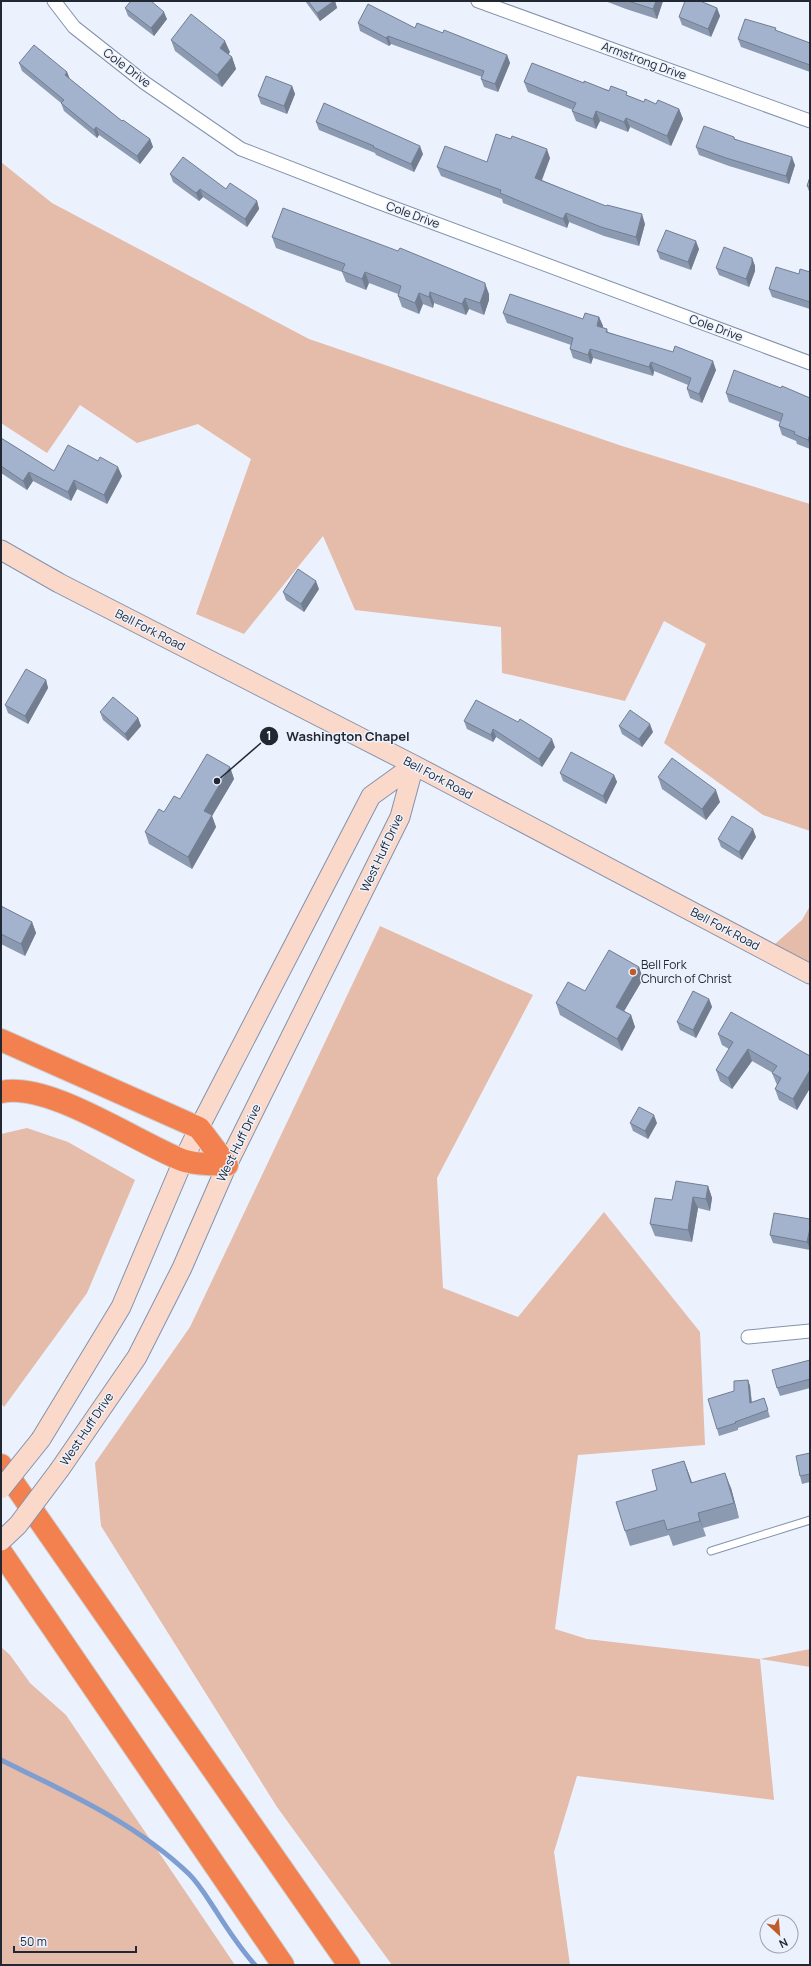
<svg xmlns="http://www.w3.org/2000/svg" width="811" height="1966" viewBox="0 0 811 1966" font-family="Manrope,sans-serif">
<rect width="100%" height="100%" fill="#ebf2fe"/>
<path fill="#e5bba9" d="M1,162l51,41 257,136 313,107 188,58v327l-47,-16 -99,-72 42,-99 -42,-23 -39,80 -123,-28 -1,-46 -146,-17 -32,-74 -79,98 -48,-20 55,-155 -53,-35 -61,19 -57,-38 -33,48 -46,-30z
M810,906v65l-43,-20 35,-31z
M380,926l153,69 -96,183 6,110 75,29 86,-105 96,120 5,113 -127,10 -23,174 32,10 173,20 50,-10v18l-50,-8 14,141 -197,-24 -23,76 16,113h-178l-115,-158 -176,-281 -6,-63 95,-136z
M27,1128l41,14 67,38 -48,113 -83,114 -3,-4v-269z
M1,1647l9,8 20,28 36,32 169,250h-234z"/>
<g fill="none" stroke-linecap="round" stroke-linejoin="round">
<path stroke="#7e9dd0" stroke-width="5" d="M1,1760c65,32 135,63 188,114 11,11 19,25 27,37 12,19 24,37 39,54"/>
<g stroke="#8392ac" stroke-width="9">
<path id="service" d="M711,1551l99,-31"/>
</g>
<g stroke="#8392ac" stroke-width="15">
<path id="minor" d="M54,1l20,26 71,56 96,66 134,52 435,162
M478,1l332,120
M748,1337l62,-6"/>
</g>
<g stroke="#8392ac" stroke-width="21">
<path id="secondary" d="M1,550l58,33 355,182 396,209
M41,1439l80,-132 62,-146 16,-33 172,-332 43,-31
M60,1469l77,-112 45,-89 45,-103 173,-348 14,-52"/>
</g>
<g stroke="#ced0d2" stroke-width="24">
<path id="motorway" d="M1,1040l198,88 28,37
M1,1092c47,-11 135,50 181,68 13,5 31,4 45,5
M1,1465l348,500
M1,1552l282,413"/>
</g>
<use href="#service" stroke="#fff" stroke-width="7"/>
<use href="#minor" stroke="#fff" stroke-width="13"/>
<use href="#secondary" stroke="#fbd9ca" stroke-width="19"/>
<use href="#motorway" stroke="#f2814f" stroke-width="22"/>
<g stroke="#8392ac" stroke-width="21" stroke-linecap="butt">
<path id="secondary-bridge" d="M1,1489l40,-50
M1,1541l17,-16 42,-56"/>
</g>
<use href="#secondary-bridge" stroke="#fbd9ca" stroke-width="19"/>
</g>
<path fill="#8c9ab1" d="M305,1h30l2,7 -17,13z
M605,1h58l-6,18 -31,-10z
M706,3l11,5 3,8 -9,21 -29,-12 -3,-8z
M125,8l42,11 -13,17 -26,-20z
M358,23l57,5 28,5 64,22 3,8 -12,29 -14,-5 -3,-8 1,-2 -91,-33 -2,2 -29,-15z
M777,31l33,12v29l-69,-25 -3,-8z
M171,40l59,12 -2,2 4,3 4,12 -14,18 -47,-36z
M19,63l48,9 3,7 52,42 28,18 3,8 -13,17 -41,-29 -2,3 -33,-27 -3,-8 -39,-32z
M524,82l60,1 45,13 15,6 12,2 23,5 4,10 -12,27 -41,-19 -2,5 -28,-11 -4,8 -20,-8 -4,-10 1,-1 -45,-18z
M292,86l3,8 -8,20 -26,-10 -3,-8z
M316,122l107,32 -9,18 -38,-17 -1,-2 -56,-23z
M734,137l1,2 60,26 -6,19 -60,-18 -30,-11 -3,-8z
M550,158l-8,22 103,44 -6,22 -35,-10 -35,-14 -2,6 -64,-25 -1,-4 -61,-23 -4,-9 50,-5z
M170,174l56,15 31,12 2,8 -12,18 -44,-30 -4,4 -26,-19z
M810,177v17l-3,-8z
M272,237l217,57v6l-5,15 -15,-6 -3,6 -32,-12 -1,5 -10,-4 -4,10 -17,-7 -4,-11v-2l-29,-11 -3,7 -20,-8 -4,-10 -66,-24z
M699,249l-8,21 -31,-11 -3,-8z
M752,258l3,8v5l-6,16 -30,-12 -3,-7z
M810,272v37l-38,-12 -3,-8 30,-15z
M503,313l80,6 16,-2 4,9 -1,1 5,2 1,3 108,38 -14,33 -12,-5 -3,-9 1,-4 -34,-14 -1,5 -60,-18 -2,6 -18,-6 -3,-9 1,-4 -64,-22z
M781,388l29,10v51l-13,-5 -1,-3 -14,-6 -3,-9 1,-4 -51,-20 -3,-9z
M1,438l53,33 68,5 -15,28 -30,-15 -6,12 -38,-20 -6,9 -26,-17z
M319,589l-15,23 -18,-12 -3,-8z
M46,680l2,8 -20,36 -20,-11 -3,-8z
M100,712l38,6 3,8 -13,15 -25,-21z
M464,721l91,26 -13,20 -46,-30 -3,5 -26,-13z
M619,726l34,6 -11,15 -20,-13z
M230,767l4,12 -22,37 4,11 -24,42 -43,-25 -4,-12 19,-20 16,-13z
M560,773l54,2 3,7 -11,22 -43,-23z
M658,777l62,25 -14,18 -44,-31z
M756,837l-14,23 -21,-13 -3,-8z
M1,906l31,16 4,11 -11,23 -24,-12z
M639,967l4,12 -19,32 7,4 4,12 -13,24 -62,-36 -4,-12 29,-12z
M709,999l3,8 -16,31 -16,-8 -3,-8z
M718,1034l92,22v32l-13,22 -18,-10 -4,-11 2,-4 -5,-12h1l-21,-12 -20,28 -12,-8 -4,-11 13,-21 -7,-4z
M630,1123h27l-9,16 -15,-8z
M708,1186l4,12 -2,13 -12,-3 -6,34 -37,-6 -5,-12 22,-24z
M810,1219v31l-37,-7 -3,-8z
M810,1360v28l-30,8 -3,-8z
M748,1380l2,6 2,16 12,-4 6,19 -32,11v2l-19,6 -2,-7 17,-38z
M810,1453v29l-8,2 -2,-8z
M684,1461l8,21 39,6 8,30 -36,10 3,8 -33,10 -4,-11 -39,11 -5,-15 32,-41z"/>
<path fill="#727d90" d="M334,1h1l2,7 -17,13 -3,-8z
M656,1h7l-6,18 -4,-10z
M717,8l3,8 -9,21 -3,-8z
M164,12l3,7 -13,17 -3,-8z
M388,36l3,8 -2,2 -3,-8z
M225,41l5,11 -6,8 -4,-12z
M507,55l3,8 -12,29 -3,-8z
M232,57l4,12 -14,18 -5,-12z
M67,72l3,8 -5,-5z
M292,86l3,8 -8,20 -3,-8z
M679,109l4,10 -12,27 -4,-10z
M596,111l4,10 -4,8 -3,-10z
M626,118l4,9 -2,5 -4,-10z
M96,127l3,8 -2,3 -3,-8z
M150,139l3,8 -13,17 -3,-8z
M420,146l3,8 -9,18 -3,-8z
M547,149l3,9 -11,29 -4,-9z
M792,157l3,8 -6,19 -3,-8z
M200,189l3,8 -4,4 -3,-8z
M257,201l2,8 -12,18 -2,-8z
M566,213l3,9 -2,6 -4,-9z
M642,214l3,10 -6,22 -3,-9z
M696,241l3,8 -8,21 -3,-8z
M752,258l3,8v5l-6,16 -3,-8z
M365,272l4,11 -3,7 -4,-11z
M485,283l4,11v6l-5,15 -4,-12z
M430,292l4,11 -1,5 -4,-11z
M419,293l4,11 -4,10 -4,-11z
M465,298l4,11 -3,6 -4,-11z
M599,317l4,9 -3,9 -3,-9z
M590,349l3,9 -2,6 -3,-9z
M713,361l3,9 -14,33 -3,-9z
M651,362l3,9 -1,5 -4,-9z
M810,434v13l-2,-7z
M118,467l4,9 -15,28 -3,-9z
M29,472l4,9 -6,9 -4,-9z
M74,480l3,9 -6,12 -3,-9z
M316,581l3,8 -15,23 -3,-8z
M46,680l2,8 -20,36 -3,-8z
M138,718l3,8 -13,15 -3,-7z
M650,724l3,8 -11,15 -3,-8z
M493,729l3,8 -3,5 -2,-7z
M552,739l3,8 -13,20 -3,-8z
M230,767l4,12 -22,37 4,11 -24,42 -4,-12 16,-46z
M614,775l3,7 -11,22 -3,-8z
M716,790l4,12 -14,18 -4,-11z
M753,829l3,8 -14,23 -3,-8z
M32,922l4,11 -11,23 -4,-12z
M639,967l4,12 -23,39 -4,-11z
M709,999l3,8 -16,31 -3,-8z
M631,1015l4,12 -13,24 -5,-12z
M748,1049l4,12 -20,28 -4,-11z
M810,1070v18l-13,22 -4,-11z
M654,1115l3,8 -9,16 -3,-8z
M708,1186l4,12 -2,13 -4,-12z
M693,1197l5,11 -6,34 -4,-12z
M810,1228v21l-3,-7z
M748,1380l2,6 2,23 -2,-6z
M684,1461l6,16 6,21 -5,-15z
M725,1473l6,15 8,30 -5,-15z
M698,1513l5,15 3,8 -6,-15z"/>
<path fill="#a3b3ce" stroke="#727d90" d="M131,1h20l13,11 -13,16 -26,-20z
M308,1h26l-17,12z
M628,1h28l-3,8z
M685,1h15l17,7 -9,21 -29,-12z
M368,4l47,24 2,-5 26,10 1,-3 63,25 -12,29 -14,-5 3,-8 -96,-35 -2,2 -28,-15z
M191,14l34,27 -5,7 12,9 -15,18 -46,-35z
M745,19l31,9 -1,2 35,13v22l-72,-26z
M34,45l33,27 -2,3 57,46 1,-1 27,19 -13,17 -41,-29 -2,3 -33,-27 3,-3 -45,-37z
M532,63l52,20v-2l25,10 2,-5 16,6 -1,3 18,7 1,-3 11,5 2,-4 21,9 -12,27 -41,-18 -2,4 -28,-11 -3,8 -21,-8 4,-8 -52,-21z
M266,76l26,10 -8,20 -26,-10z
M324,103l96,43 -9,18 -38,-17 1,-1 -58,-24z
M704,126l30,11v2l58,18 -6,19 -60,-18 -30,-11z
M496,134l15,5 1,-3 35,13 -12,29 71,28 1,-1 35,9 -6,23 -35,-10 -35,-14 -3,6 -63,-26 1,-3 -64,-23 8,-21 42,16z
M183,157l43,32 4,-6 27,18 -12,18 -45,-30 -4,4 -26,-19z
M810,177v10l-3,-1z
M283,208l115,43 2,-3 85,35v6l-5,14 -15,-5 -3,6 -32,-12 -1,5 -10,-4 -4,10 -17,-7 3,-10 -36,-14 -3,7 -20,-8 3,-7 -73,-27z
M666,230l30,11 -8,21 -31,-11z
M724,247l28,11v5l-6,16 -30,-11z
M776,267l23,7 1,-5 10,3v30l-41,-13z
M510,294l73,25 2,-6 14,4 -2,9 10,3 -1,3 67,20 2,-6 38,15 -14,33 -12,-5 4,-11 -40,-16 -2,5 -59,-18 -2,6 -18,-6 3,-11 -70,-25z
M734,370l47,18 1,-2 28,12v36l-2,6 -14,-6 1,-2 -16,-6 4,-12 -57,-21z
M1,438l53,33 14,-26 30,16 2,-4 18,10 -14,28 -30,-15 -6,12 -39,-20 -6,9 -22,-15z
M298,569l18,12 -15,23 -18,-12z
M26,669l20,11 -21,36 -20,-11z
M113,697l25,21 -13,16 -25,-22z
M476,700l42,22 2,-3 32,20 -13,20 -46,-30 -2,6 -27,-14z
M630,710l20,14 -11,15 -20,-13z
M571,752l43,23 -11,21 -43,-23z
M207,754l23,13 -26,44 8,4 -24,42 -43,-25 14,-23 5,3 10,-16 6,3z
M672,758l44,32 -14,19 -44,-32z
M732,816l21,13 -14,23 -21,-13z
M1,906l31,16 -11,22 -20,-10z
M609,950l30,17 -23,40 15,8 -14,24 -61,-36 12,-21 17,9z
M693,991l16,8 -16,31 -16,-8z
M731,1012l79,44v14l-17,29 -18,-10 6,-11 -9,-5 5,-7 -29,-17 -20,29 -12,-8 17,-28 -15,-8z
M639,1107l15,8 -9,16 -15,-8z
M676,1181l32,5 -2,13 -13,-2 -5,33 -38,-6 5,-26 17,2z
M774,1213l36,6v9l-3,14 -37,-7z
M810,1360v19l-33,9 -5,-18z
M748,1380l2,23 14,-5 4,12 -33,12 1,1 -19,6 -9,-30 26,-8v-10z
M810,1453v21l-10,2 -4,-20z
M684,1461l7,22 34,-10 9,30 -36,10 2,8 -33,9 -3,-10 -39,11 -9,-29 41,-12 -5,-20z"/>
<circle fill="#c05b2a" stroke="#ebf2fe" stroke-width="1.5" cx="633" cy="972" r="4"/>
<g text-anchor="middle" stroke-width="3" stroke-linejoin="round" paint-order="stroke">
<g font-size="12" fill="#222832" stroke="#ebf2fe">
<text transform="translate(644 61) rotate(20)" y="4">Armstrong Drive</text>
<text transform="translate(127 68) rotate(37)" y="4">Cole Drive</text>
<text transform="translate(413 215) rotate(20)" y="4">Cole Drive</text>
<text transform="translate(716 328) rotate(20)" y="4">Cole Drive</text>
<text transform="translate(150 630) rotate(27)" y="4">Bell Fork Road</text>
<text transform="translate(438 778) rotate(28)" y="4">Bell Fork Road</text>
<text transform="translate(382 853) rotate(-65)" y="4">West Huff Drive</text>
<text transform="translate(725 929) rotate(28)" y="4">Bell Fork Road</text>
<text transform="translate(239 1143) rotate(-64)" y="4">West Huff Drive</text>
<text transform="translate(87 1429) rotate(-56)" y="4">West Huff Drive</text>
</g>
<g font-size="12" fill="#222832" stroke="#ebf2fe" text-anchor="start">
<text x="641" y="969">Bell Fork<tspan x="641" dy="14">Church of Christ</tspan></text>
</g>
</g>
<path fill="none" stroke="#222832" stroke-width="1.5" d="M217 781L269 736"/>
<g fill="#222832" stroke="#ebf2fe" stroke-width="1.5">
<circle cx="217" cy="781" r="4"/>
<circle cx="269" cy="736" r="10"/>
</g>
<g font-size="12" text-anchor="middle" font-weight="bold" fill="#fff">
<text x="269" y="740">1</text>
</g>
<g font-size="13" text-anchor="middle" font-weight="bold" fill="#222832" stroke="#ebf2fe" stroke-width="3" stroke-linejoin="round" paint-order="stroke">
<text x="348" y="741">Washington Chapel</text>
</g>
<rect width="811" height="1966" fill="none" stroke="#222832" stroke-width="4"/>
<g transform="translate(779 1934) rotate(154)"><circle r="19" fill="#ebf2fe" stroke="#9ba1ac"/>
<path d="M0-3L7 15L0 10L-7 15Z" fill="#c05b2a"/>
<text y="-6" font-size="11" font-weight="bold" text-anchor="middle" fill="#222832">N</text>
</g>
<path d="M14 1946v6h122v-6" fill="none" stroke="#222832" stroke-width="2"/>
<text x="20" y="1946" font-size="12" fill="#222832" stroke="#ebf2fe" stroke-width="3" paint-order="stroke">50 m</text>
</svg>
